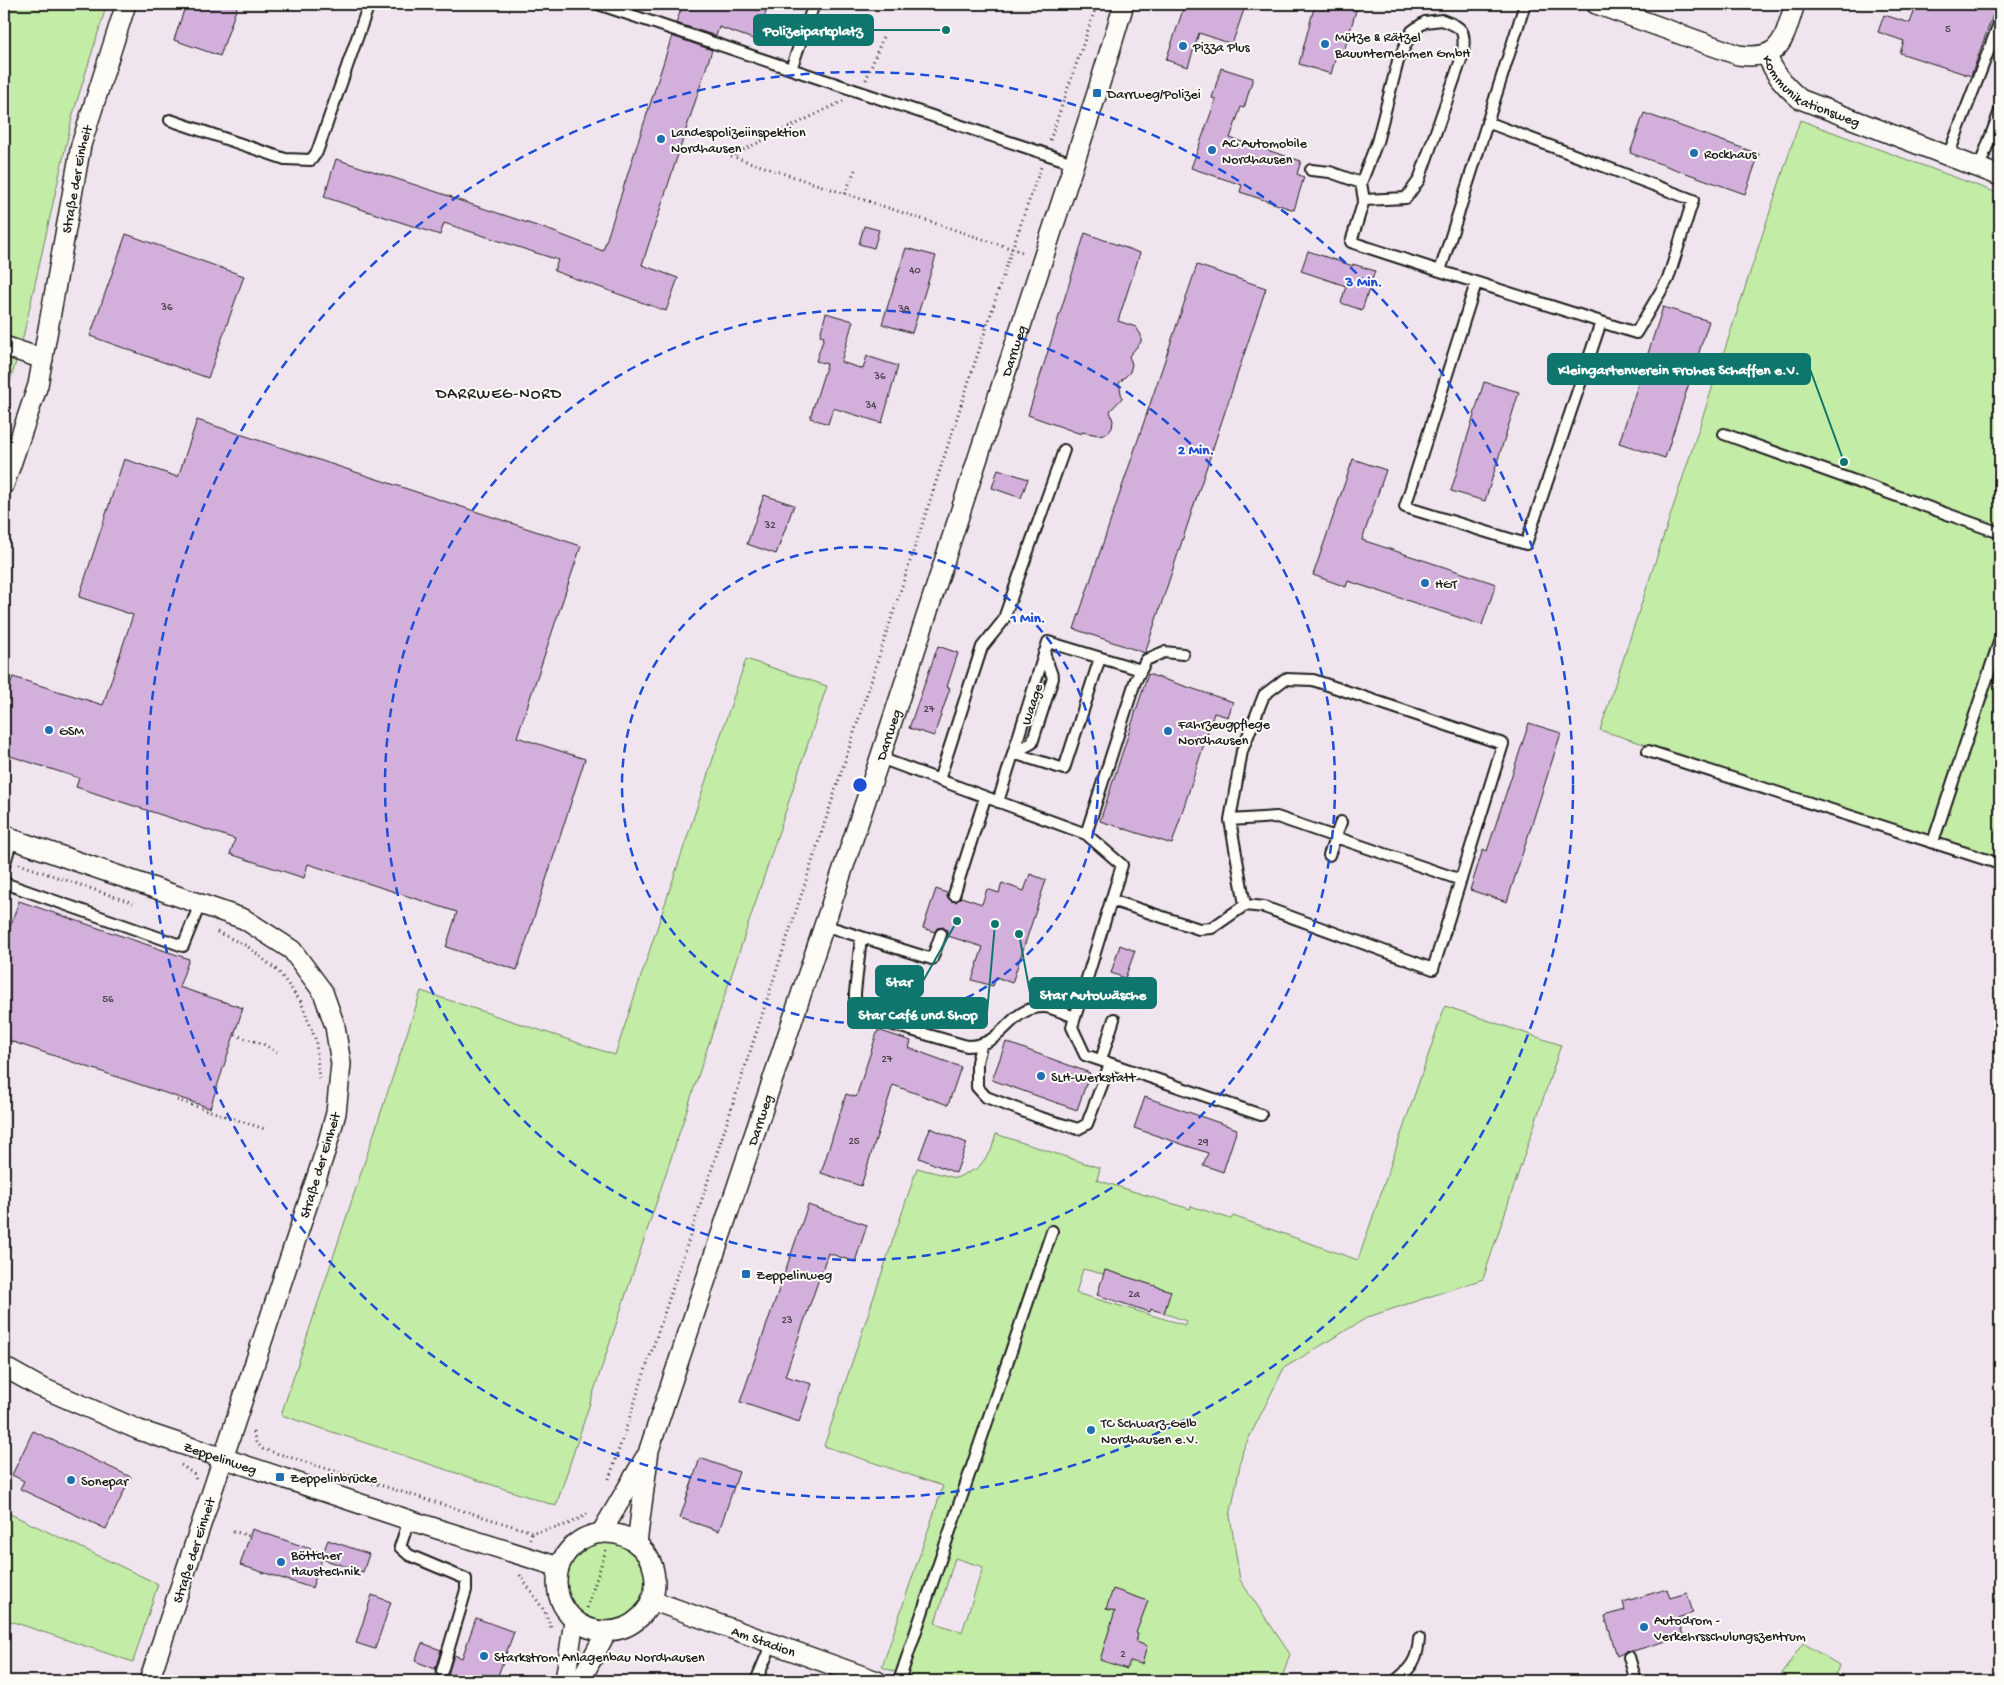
<svg xmlns="http://www.w3.org/2000/svg" width="2004" height="1685" viewBox="0 0 2004 1685" font-family="'Gochi Hand',sans-serif">
<rect width="100%" height="100%" fill="#fdfcf7"/>
<filter id="ink" filterUnits="userSpaceOnUse"><feTurbulence type="fractalNoise" baseFrequency=".02" numOctaves="2"/><feDisplacementMap in="SourceGraphic" scale="10" xChannelSelector="R" yChannelSelector="G"/><feConvolveMatrix kernelMatrix="1 2 1 2 8 2 1 2 1" color-interpolation-filters="sRGB"/></filter>
<g filter="url(#ink)">
<path fill="#f0e5ef" d="M107,4h1893v190l-200,-74 -200,610 400,129v822h-1996v-1345z"/>
<path fill="#c3eca7" stroke="#708462" fill-rule="evenodd" d="M4,4h103l-34,110 -51,228 -18,59z
M1800,120l200,74v665l-400,-129z
M746,659l81,27 -271,820 -275,-91 140,-424 194,64z
M1445,1006l116,39 -78,234 -115,38 -84,51 -41,82 -13,66 10,64 50,74 -9,27h-362l-37,-14 61,-181 -119,-40 93,-278 39,10 22,-10 13,-17 5,-17 104,34 -3,12 93,29 1,-3 40,13 2,-3 125,44zM1083,1269l20,5 2,-4 65,21 -6,22 22,8 -1,4 -109,-32zM955,1558l28,9 -21,65 -27,-9z
M4,1511l154,73 -25,78 -129,-43z
M566 1581a41 41 0 1 1 82 0a41 41 0 1 1-82 0Z
M1803,1643l36,22 -5,16h-57z"/>
<path fill="#d3b0db" stroke="#1c1c1c" d="M186,4h52l-18,52 -46,-16z
M683,4h86l-13,36 -37,-13 -3,9 -40,-13z
M1185,4h61l-14,40 -33,-11 -11,34 -22,-7z
M1315,4h43l-14,47 -6,-2 -7,25 -32,-10z
M1917,4h80l-26,72 -71,-23 4,-12 -26,-9 6,-17 26,8z
M672,36l40,14 -70,215 36,13 -12,33 -112,-40 4,-11 -114,-37 -4,12 -116,-38 12,-38 116,38v1l97,32 54,21z
M1221,68l32,10 -9,30 -3,-1 -11,31 71,23 -4,13 7,3 -10,33 -54,-18 2,-7 -51,-17 25,-69 -4,-1z
M1644,113l115,41 -14,40 -115,-41z
M864,226l15,4 -5,18 -15,-4z
M1085,233l55,20 -22,68 18,6 5,8v7l-12,14 3,8 -2,8 -11,11 3,15 -12,13 3,10 -1,7 -4,5 -9,2 -17,-3 -1,2 -53,-19z
M126,234l118,42 -36,102 -118,-42z
M906,248l30,8 -24,77 -30,-9z
M1308,251l45,15v-2l22,7 -13,39 -21,-7 5,-17 -45,-15z
M1197,265l69,23 -121,365 -71,-24z
M1663,307l46,14 -44,137 -46,-15z
M826,313l27,8 -12,41 22,7 4,-13 31,10 -16,57 -49,-15 -5,16 -18,-6 17,-54 -11,-3 8,-24 -4,-2z
M1484,382l35,10 -34,109 -34,-10z
M197,420l384,126 -64,191 68,22 -68,211 -71,-23 11,-35 -149,-48 -4,14 -74,-24 5,-15 -159,-52 3,-9 -75,-24v-49l9,-28 90,28 30,-90 -54,-18 45,-138 54,18z
M1353,459l33,11 -24,70 134,44 -14,41 -134,-44 -2,6 -33,-12z
M998,469l30,10 -7,19 -29,-10z
M764,495l30,10 -18,49 -29,-10z
M938,646l20,7 -11,34 3,1 -16,48 -25,-8z
M1148,674l85,28 -5,15 -14,-4 -42,131 -72,-23z
M1529,723l32,10 -54,169 -37,-12 13,-41 4,2z
M1030,874l16,6 -34,103 -16,-6 -3,9 -21,-6 11,-33 -35,-11 -1,-6 -4,-3 -6,1 -2,4 -12,-4 13,-39 11,4v4l4,4 5,1 5,-5 21,7 5,-15 12,4 3,-10 22,8z
M19,901l170,58 -10,28 64,21 -33,100 -206,-69v-111l5,2z
M1120,945l15,6 -10,27 -14,-5z
M904,976l18,5 -5,17 -18,-6z
M878,1030l33,11 -2,7 52,19 -13,38 -55,-20 -32,101 -40,-13 25,-79 10,3z
M1006,1042l84,31 -13,37 -85,-30z
M1145,1097l92,32 -14,43 -20,-7 5,-12 -74,-25z
M930,1128l37,15 -11,30 -37,-15z
M808,1205l59,20 -12,37 -27,-9 -43,123 27,8 -13,38 -59,-20z
M1105,1270l66,21 -7,22 -13,-4 -1,3 -53,-17z
M33,1431l98,46 -25,52 -86,-40 4,-8 -12,-6z
M700,1458l39,14 -20,59 -39,-13z
M252,1529l71,24 5,-13 41,14 -6,18 -41,-13 -10,29 -72,-23z
M1113,1589l35,12 -12,32 2,1 -2,8 11,4 -5,18 -12,-3 -3,8 -27,-9 15,-49 -9,-2z
M1667,1589l3,9 17,-5 6,20 -16,5 6,18 -50,15h-6l-10,5 -12,-40 20,-6 -2,-8z
M372,1595l19,7 -16,47 -19,-6z
M476,1618l38,14 -18,49h-43l2,-5 -7,-2 6,-19 8,3z
M422,1643l19,7 -6,19 -20,-8z"/>
<g fill="none" stroke-linecap="round" stroke-linejoin="round">
<g stroke="#1c1c1c" stroke-width="14">
<path id="lane" d="M598,4l193,65
M814,4l-23,65 282,94
M1442,20c22,8 23,10 21,34l-44,126 -13,18 -42,2 -3,-17 16,-41 21,-81 14,-30 13,-9z
M170,120l115,39 26,1 6,-8 52,-148
M1487,122l206,78 -25,79 -32,54 -196,-62 85,-267
M1948,156l52,-135
M1979,168l21,-57
M1311,170l19,2 31,11
M1364,200l-13,42 89,29
M1476,283l-71,224 121,37 75,-222
M1724,434l276,99
M1648,751l352,113
M1013,753l51,16 36,-111
M1013,753l19,-10 21,-65 -9,-25
M880,758l206,76 36,31 -50,162 13,28 176,60
M939,780l43,-133 21,-26 61,-171
M998,802l50,-160 93,28
M1230,820l47,-3 184,63
M1086,834l49,-152 11,-22 18,-8 19,2
M1933,842l67,-203
M1329,855l12,-33
M4,866l8,-27
M4,883l179,63 17,-42
M954,895l31,-97
M1111,900l88,29 13,-1 33,-23 19,2 169,62 70,-225 -190,-64 -28,-1 -21,16 -22,56 -12,69 15,85
M823,925l109,34 9,-25
M861,937l-6,56v15l7,8 105,30c39,0 41,-40 78,-39 9,1 21,7 30,10
M981,1046l-4,16v25l9,10 52,20 40,12 9,-5 23,-60
M1101,1060l13,-41
M409,1520l-9,27 9,8 57,24v11l-24,81
M1629,1657l7,24
M756,1681l16,-38
M899,1681l153,-450
M1395,1681c16,-12 23,-22 24,-43"/>
</g>
<g stroke="#1c1c1c" stroke-width="22">
<g id="street">
<path d="M1596,4l142,51c45,6 45,-16 57,-51"/>
<path id="s1" d="M1767,55c7,19 18,31 33,44l200,77"/>
<path d="M4,346l39,13"/>
<path id="s2" d="M4,485l34,-100 43,-240 45,-141"/>
<path d="M4,833l8,6 232,80 48,31 31,42 12,34 6,38 -5,49 -10,36 -177,532"/>
<path id="s3" d="M4,1367l34,19 101,44 270,90 150,47"/>
<path d="M601,1533l44,-75"/>
<circle cx="606" cy="1582" r="49"/>
<path id="s4" d="M637,1543l12,-93 231,-692 217,-665 27,-89"/>
<path id="s5" d="M651,1600l226,81"/>
<path d="M565,1681l9,-61"/>
<path d="M580,1681l27,-50"/>
</g>
</g>
<path stroke="#1c1c1c" stroke-width="3" stroke-dasharray="1 4" stroke-linecap="butt" d="M866,80l17,-43
M843,101l-112,55 294,97
M1050,140l47,-136
M845,194l10,-24
M19,864l114,39
M217,932l30,14 32,26 22,30 15,39 3,38
M235,1035l28,9 14,8
M177,1100l88,29
M253,1432l3,10 7,7 269,83
M181,1465l13,9 2,6
M609,1479l75,-225 328,-1005 29,-82
M233,1531l17,5
M530,1539l2,-7c23,-3 39,-7 58,-20
M520,1575l25,37 7,18
M587,1608l19,-58"/>
<use href="#lane" stroke="#fdfcf7" stroke-width="10"/>
<use href="#street" stroke="#fdfcf7" stroke-width="19"/>
</g>
</g>
<g fill="none" stroke="#1d4ed8" stroke-width="2.5" stroke-dasharray="9 6">
<circle cx="860" cy="785" r="238"/>
<circle cx="860" cy="785" r="475"/>
<circle cx="860" cy="785" r="713"/>
</g>
<g fill="#1f6fb2" stroke="#fdfcf7" stroke-width="2">
<circle cx="1325" cy="44" r="5"/>
<circle cx="1183" cy="46" r="5"/>
<rect x="1092" y="88" width="10" height="10" rx="2.5"/>
<circle cx="661" cy="139" r="5"/>
<circle cx="1212" cy="150" r="5"/>
<circle cx="1694" cy="153" r="5"/>
<circle cx="1425" cy="583" r="5"/>
<circle cx="49" cy="730" r="5"/>
<circle cx="1168" cy="731" r="5"/>
<circle cx="1041" cy="1076" r="5"/>
<rect x="741" y="1269" width="10" height="10" rx="2.5"/>
<circle cx="1091" cy="1430" r="5"/>
<rect x="275" y="1472" width="10" height="10" rx="2.5"/>
<circle cx="71" cy="1480" r="5"/>
<circle cx="281" cy="1562" r="5"/>
<circle cx="1644" cy="1627" r="5"/>
<circle cx="484" cy="1656" r="5"/>
</g>
<g text-anchor="middle" stroke-width="4" stroke-linejoin="round" paint-order="stroke">
<g font-size="11" fill="#4a414c">
<text x="1948" y="32">5</text>
<text x="915" y="273">40</text>
<text x="167" y="310">36</text>
<text x="904" y="312">38</text>
<text x="880" y="379">36</text>
<text x="871" y="408">34</text>
<text x="770" y="528">32</text>
<text x="929" y="712">27</text>
<text x="108" y="1002">56</text>
<text x="887" y="1062">27</text>
<text x="854" y="1144">25</text>
<text x="1203" y="1145">29</text>
<text x="1134" y="1297">2a</text>
<text x="787" y="1323">23</text>
<text x="1123" y="1657">2</text>
</g>
<g font-size="14" fill="#1c1c1c" stroke="#fdfcf7" text-anchor="start">
<text x="1335" y="41">Mütze &amp; Rätzel<tspan x="1335" dy="16">Bauunternehmen GmbH</tspan></text>
<text x="1193" y="51">Pizza Plus</text>
<text x="1107" y="98">Darrweg/Polizei</text>
<text x="671" y="136">Landespolizeiinspektion<tspan x="671" dy="16">Nordhausen</tspan></text>
<text x="1222" y="147">AC Automobile<tspan x="1222" dy="16">Nordhausen</tspan></text>
<text x="1704" y="158">Rockhaus</text>
<text x="1435" y="588">HGT</text>
<text x="1178" y="728">Fahrzeugpflege<tspan x="1178" dy="16">Nordhausen</tspan></text>
<text x="59" y="735">GSM</text>
<text x="1051" y="1081">SLH-Werkstatt</text>
<text x="756" y="1279">Zeppelinweg</text>
<text x="1101" y="1427">TC Schwarz-Gelb<tspan x="1101" dy="16">Nordhausen e.V.</tspan></text>
<text x="290" y="1482">Zeppelinbrücke</text>
<text x="81" y="1485">Sonepar</text>
<text x="291" y="1559">Böttcher<tspan x="291" dy="16">Haustechnik</tspan></text>
<text x="1654" y="1624">Autodrom -<tspan x="1654" dy="16">Verkehrsschulungszentrum</tspan></text>
<text x="494" y="1661">Starkstrom Anlagenbau Nordhausen</text>
</g>
<g font-size="14" fill="#1c1c1c" stroke="#fdfcf7">
<text dy="5" stroke="none"><textPath href="#s1" startOffset="60">Kommunikationsweg</textPath></text>
<text dy="5" stroke="none"><textPath href="#s2" startOffset="315">Straße der Einheit</textPath></text>
<text dy="5" stroke="none"><textPath href="#s4" startOffset="1252">Darrweg</textPath></text>
<text transform="translate(1031 704) rotate(-72)" y="5">Waage</text>
<text dy="5" stroke="none"><textPath href="#s4" startOffset="848">Darrweg</textPath></text>
<text dy="5" stroke="none"><textPath href="#s4" startOffset="442">Darrweg</textPath></text>
<text transform="translate(319 1165) rotate(-73)" y="5">Straße der Einheit</text>
<text dy="5" stroke="none"><textPath href="#s3" startOffset="235">Zeppelinweg</textPath></text>
<text transform="translate(193 1550) rotate(-72)" y="5">Straße der Einheit</text>
<text dy="5" stroke="none"><textPath href="#s5" startOffset="120">Am Stadion</textPath></text>
</g>
<g font-size="16" letter-spacing="1" fill="#1c1c1c" stroke="#fdfcf7">
<text x="499" y="398">DARRWEG-NORD</text>
</g>
</g>
<circle cx="860" cy="785" r="8" fill="#1d4ed8" stroke="#fdfcf7" stroke-width="2.5"/>
<g font-size="15" text-anchor="middle" font-weight="bold" fill="#1d4ed8" stroke="#fdfcf7" stroke-width="4" stroke-linejoin="round" paint-order="stroke">
<text x="1364" y="286">3 Min.</text>
<text x="1196" y="454">2 Min.</text>
<text x="1028" y="622">1 Min.</text>
</g>
<path fill="none" stroke="#0f766e" stroke-width="2" d="M946 30L873 30M1844 462L1810 369M957 921L923 981M1019 934L1030 993M995 924L987 1013"/>
<g fill="#0f766e" stroke="#fdfcf7" stroke-width="2">
<circle cx="946" cy="30" r="5"/>
<circle cx="1844" cy="462" r="5"/>
<circle cx="957" cy="921" r="5"/>
<circle cx="1019" cy="934" r="5"/>
<circle cx="995" cy="924" r="5"/>
</g>
<g fill="#0f766e" stroke="#0f766e" stroke-width="2">
<rect x="754" y="15" width="119" height="30" rx="5"/>
<rect x="1548" y="354" width="262" height="30" rx="5"/>
<rect x="876" y="966" width="47" height="30" rx="5"/>
<rect x="1030" y="978" width="126" height="30" rx="5"/>
<rect x="848" y="998" width="139" height="30" rx="5"/>
</g>
<g font-size="15" text-anchor="middle" font-weight="bold" fill="#fff">
<text x="813" y="35">Polizeiparkplatz</text>
<text x="1679" y="374">Kleingartenverein Frohes Schaffen e.V.</text>
<text x="899" y="986">Star</text>
<text x="1093" y="999">Star Autowäsche</text>
<text x="918" y="1019">Star Café und Shop</text>
</g>
<rect width="2004" height="1685" fill="none" stroke="#fdfcf7" stroke-width="20"/>
<rect x="10" y="10" width="1984" height="1665" fill="none" stroke="#1c1c1c" stroke-width="2" filter="url(#ink)"/>
</svg>
